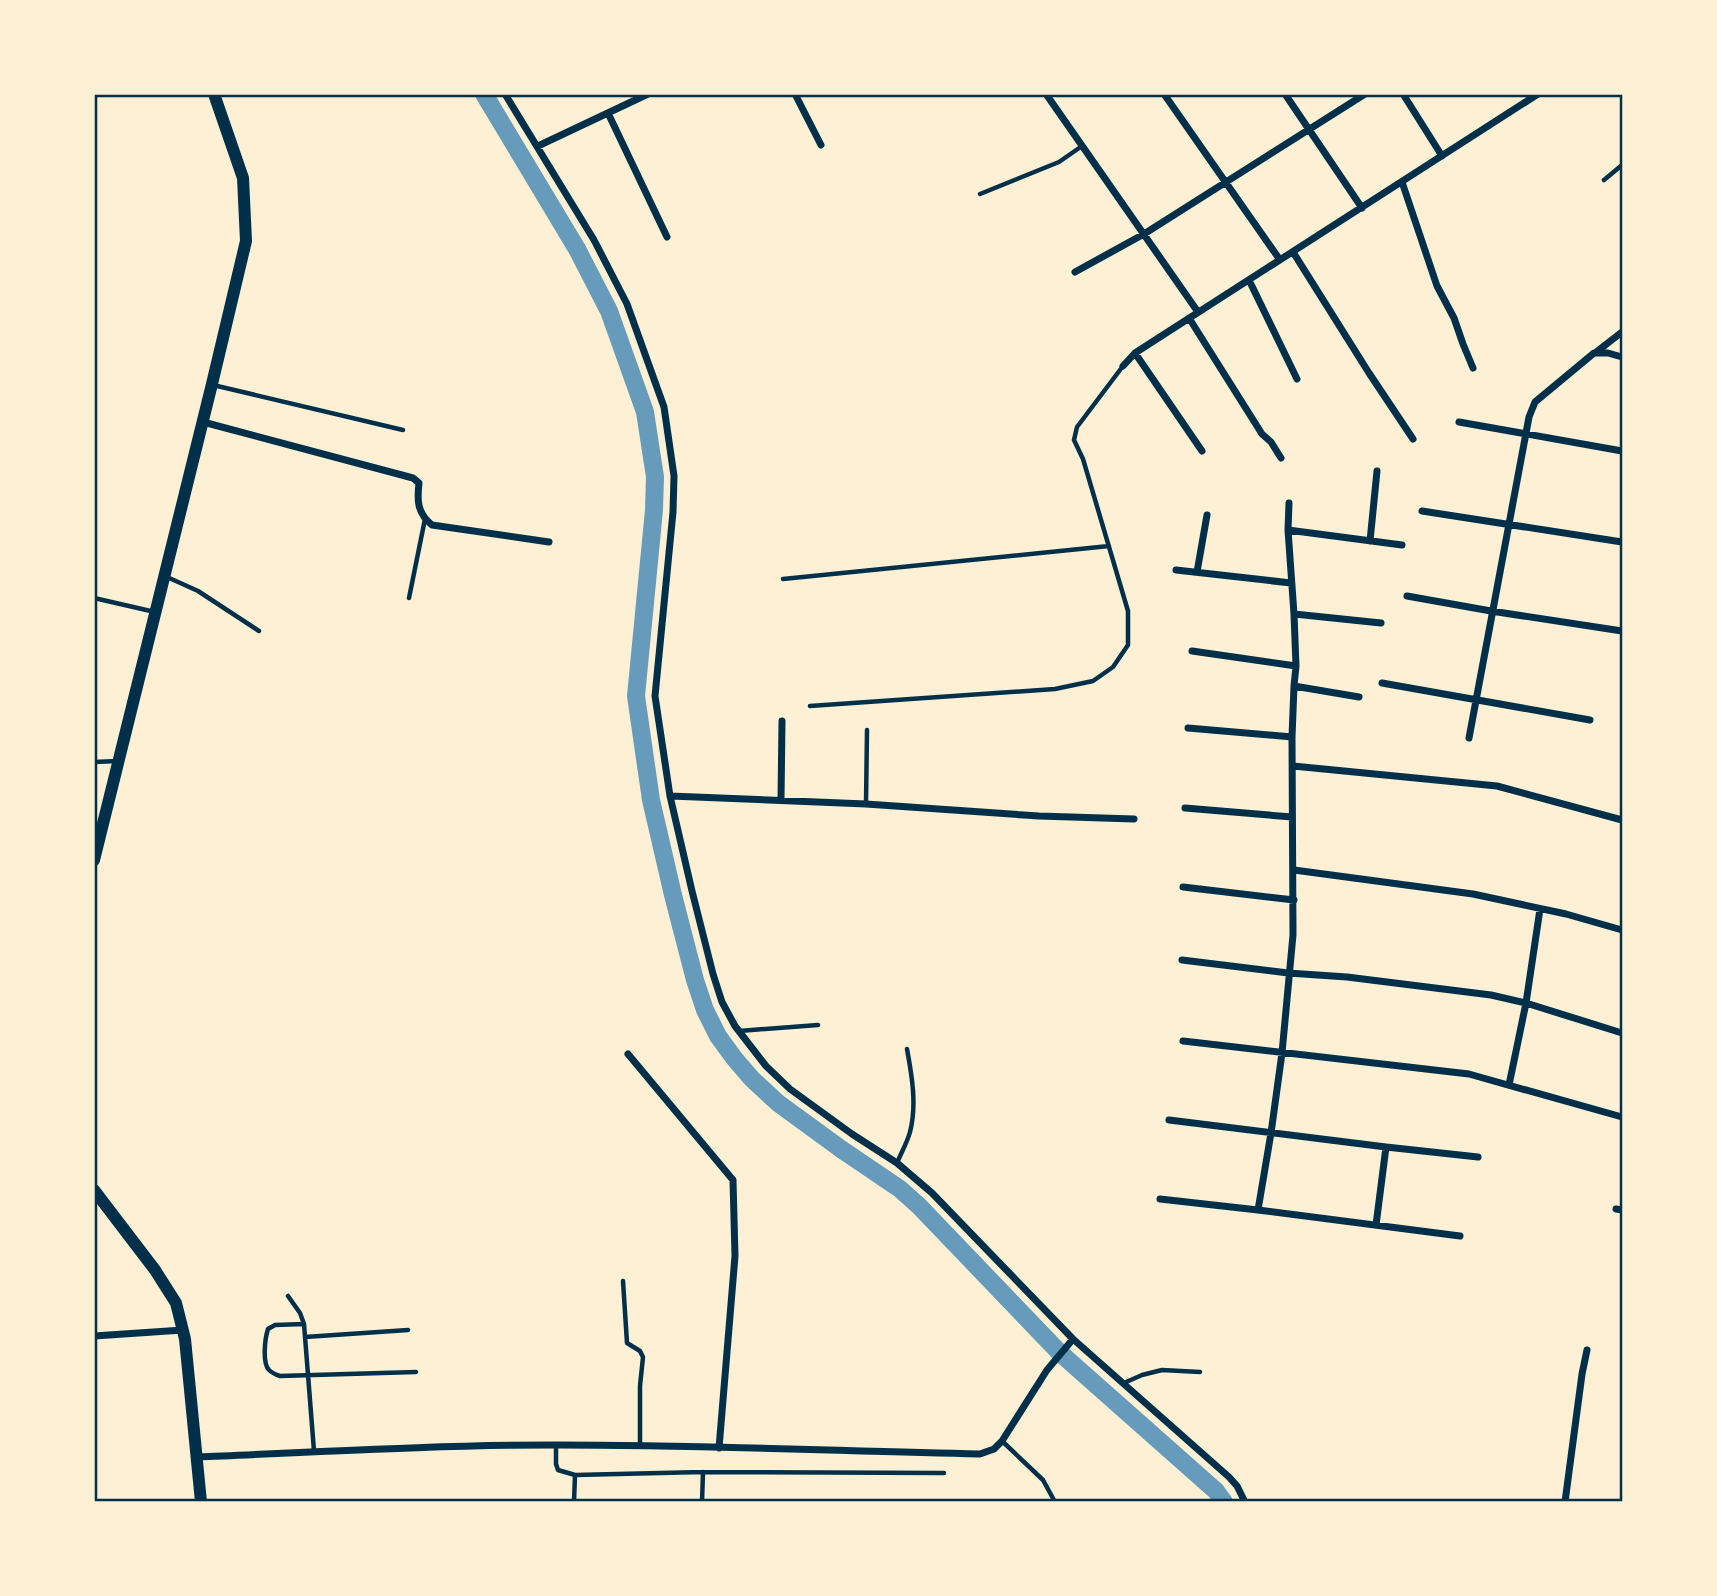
<svg xmlns="http://www.w3.org/2000/svg" width="1717" height="1596" viewBox="0 0 1717 1596" font-family="'Public Sans',sans-serif">
<rect width="100%" height="100%" fill="#fdf0d5"/>
<g fill="none" stroke-linecap="round" stroke-linejoin="round">
<path stroke="#669bbc" stroke-width="18" d="M484,94l93,155 32,62 36,101 10,65 -1,33 -18,186 15,104 22,95 22,85 10,30 13,26 16,22 18,21 26,24 63,46 59,40 19,17 140,146 157,139 8,11"/>
<path stroke="#003049" stroke-width="4.5" d="M1604,180l18,-15
M980,194l79,-32 23,-16
M213,385l190,45
M167,577l31,14 61,40
M783,579l326,-33
M94,598l61,14
M409,598l16,-79
M810,706l245,-17 38,-8 20,-14 15,-22v-34l-45,-152 -9,-19 3,-13 46,-61
M94,762l24,-1
M866,804l1,-74
M739,1031l79,-6
M897,1163c4,-10 10,-20 13,-31 7,-27 2,-56 -3,-83
M623,1281l4,62 13,8 3,6 -3,29v59
M288,1296l12,17 4,11 10,127
M304,1324l-29,1 -7,4c-3,9 -6,34 1,41 2,2 8,5 11,6l136,-4
M305,1337l103,-7
M1124,1383l18,-8 20,-5 38,2
M1002,1441l41,39 12,22
M556,1446v18l2,6 17,5 128,-3 241,1
M574,1502l1,-27
M702,1502l1,-30"/>
<path stroke="#003049" stroke-width="7" d="M505,94l89,146 33,64 37,103 10,69 -1,36 -18,184 15,100 22,95 21,83 9,28 13,24 31,40 24,23 62,45 45,29 35,30 141,146 156,138 8,9 8,16
M795,94l26,51
M1046,94l152,218
M1164,94l116,166
M1285,94l77,114
M1403,94l39,62
M608,113l59,124
M538,146l110,-52
M1402,182l35,104 17,32 9,26 10,24
M1293,252l76,121 44,66
M1075,272l69,-38 221,-140
M1249,280l48,99
M1189,318l73,116 9,8 10,16
M1135,353l67,98
M1595,353l27,-21
M1123,366l12,-13 403,-259
M203,422l210,56 6,5c-2,17 -2,30 13,42l117,17
M1459,422l163,29
M1422,511l200,31
M1288,530l114,15
M1370,541l7,-70
M1176,570l115,13
M1197,572l10,-57
M1407,596l84,15 131,20
M1294,614l87,9
M1192,651l104,15
M1382,683l208,37
M1294,686l65,11
M1188,728l104,9
M1469,738l60,-321 6,-15 59,-49h14l14,4
M1293,766l204,20 125,34
M670,796l196,8 173,12 95,3
M781,800l1,-79
M1185,808l107,9
M1294,870l179,24 93,20 56,16
M1183,887l111,13
M1182,960l106,13 59,4 144,18 35,8 96,30
M1183,1041l286,33 153,43
M628,1054l105,126 2,76 -16,192
M1509,1085l17,-82 14,-94
M1169,1120l217,27 92,10
M1160,1199l98,11 13,-77 11,-80 11,-118 -1,-198 2,-51 2,-20 -2,-52 -6,-84 1,-27
M1616,1209l6,1
M1258,1210l202,26
M1376,1225l10,-78
M94,1336l89,-6
M197,1457c120,-5 240,-12 360,-12 141,0 282,6 423,9l14,-5 8,-8 45,-71 26,-31
M1565,1502l17,-128 5,-24"/>
<path stroke="#003049" stroke-width="12" d="M94,860l118,-476 34,-143 -3,-63 -29,-84
M94,1190l61,80 21,33 9,36 16,163"/>
</g>
<rect width="1717" height="1596" fill="none" stroke="#fdf0d5" stroke-width="192"/>
<rect x="96" y="96" width="1525" height="1404" fill="none" stroke="#003049" stroke-width="2.5"/>
</svg>
